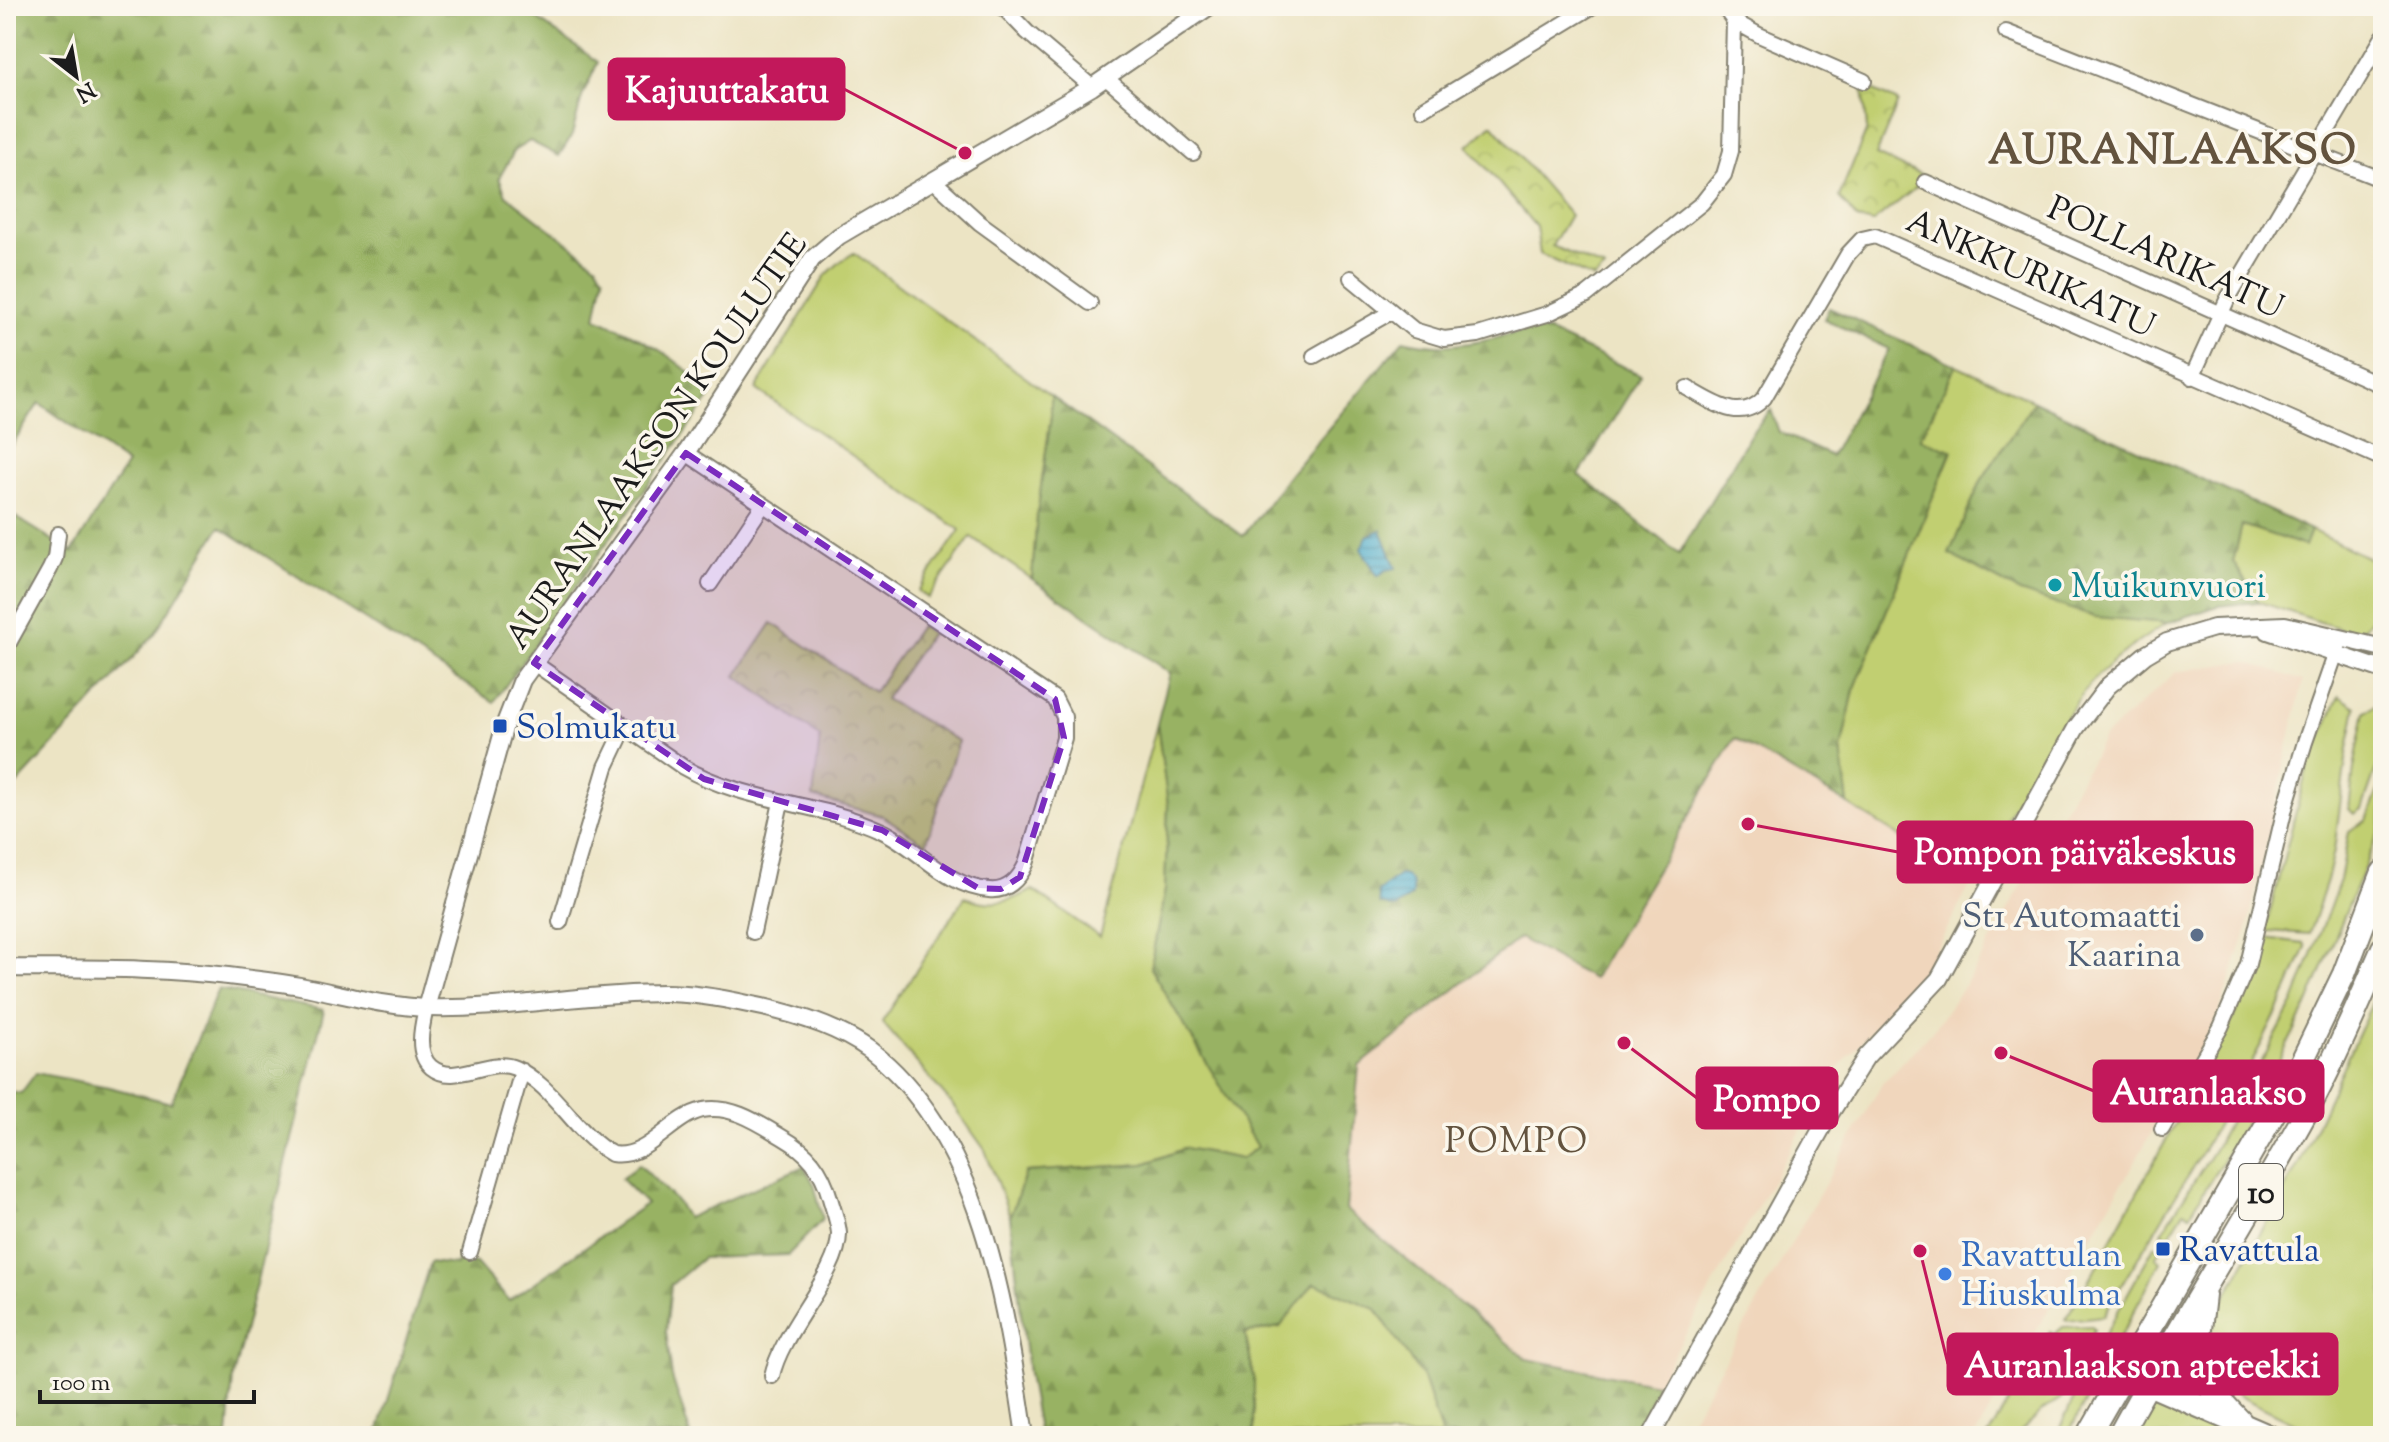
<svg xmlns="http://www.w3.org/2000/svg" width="2389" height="1442" viewBox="0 0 2389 1442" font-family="'Sorts Mill Goudy',serif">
<defs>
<pattern id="forest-firs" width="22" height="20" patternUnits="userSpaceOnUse" patternTransform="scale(2)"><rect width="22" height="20" fill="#98b263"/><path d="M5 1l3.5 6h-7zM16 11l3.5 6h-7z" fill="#829855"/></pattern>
<pattern id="park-crowns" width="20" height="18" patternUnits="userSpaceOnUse" patternTransform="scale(2)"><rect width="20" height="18" fill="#c1cf71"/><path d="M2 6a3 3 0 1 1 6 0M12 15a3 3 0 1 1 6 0" fill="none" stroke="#a5b161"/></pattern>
<pattern id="water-rules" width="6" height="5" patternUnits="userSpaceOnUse" patternTransform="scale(2)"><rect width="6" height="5" fill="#4cabcb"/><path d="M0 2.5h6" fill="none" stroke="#3e8aa4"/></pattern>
</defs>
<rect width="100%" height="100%" fill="#fbf7ec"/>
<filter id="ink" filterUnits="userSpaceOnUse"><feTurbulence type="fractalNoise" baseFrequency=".0125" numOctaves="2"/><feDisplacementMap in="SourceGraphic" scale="16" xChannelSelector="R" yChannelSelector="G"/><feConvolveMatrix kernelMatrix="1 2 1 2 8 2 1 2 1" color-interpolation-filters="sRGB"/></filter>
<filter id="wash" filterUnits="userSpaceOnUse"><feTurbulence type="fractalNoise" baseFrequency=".006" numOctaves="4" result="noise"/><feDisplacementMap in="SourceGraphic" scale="32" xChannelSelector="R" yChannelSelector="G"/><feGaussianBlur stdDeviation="1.8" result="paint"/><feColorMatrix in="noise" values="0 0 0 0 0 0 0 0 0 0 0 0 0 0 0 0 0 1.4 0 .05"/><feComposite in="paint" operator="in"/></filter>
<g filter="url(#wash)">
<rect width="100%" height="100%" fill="#ece4c4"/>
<path fill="#f0d6bc" d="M2244,661l59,20 -56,248 -32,95 -240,412h-293l200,-352 53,-56 39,-57 130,-234 72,-65z
M1735,737l237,145 -47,88 -92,104 -176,310 -130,-25 -182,-149 14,-144 160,-129 74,41z"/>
<path fill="#c1cf71" stroke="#6e7646" stroke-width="2" d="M854,253l197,143v20l-14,99 -5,64 -61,-42 -43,61 -10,-7 42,-61 -204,-141 70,-114 15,-14z
M1956,365l78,36 -53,80 114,135 72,7c-31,20 -63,41 -85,71 -41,56 -76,127 -110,188l-124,-78 -7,-55 13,-59 98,-239 -32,-12z
M2242,525l63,20 6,-15 72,35c0,33 0,47 -26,69l-98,-32 -26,-40z
M2339,696l17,11 -10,52 -12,92 -7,30 -18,53 -41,-3 -3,-1 41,-157z
M2383,702v48l-21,59 -8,5 -5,-5 5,-41 11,-57z
M1157,724l11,81 -3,85 -15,78 108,179 -17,12 -55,-11 -42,16 -118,8 -16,45 -25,-67 -33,-46 -70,-82 83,-125c27,10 43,6 68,-7l67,47z
M2383,778l-2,49 -74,179 -48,95 -69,113 -6,-3 -15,25 -7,-4 53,-84 79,-146 46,-122 9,-49 18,-11z
M2265,938l39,5 2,4c-53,130 -131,248 -203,369l-36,4 -2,-1 19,-30 146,-265 19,-39 13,-44z
M2383,979v457h-62l-80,-39 -19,-16 -11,-20 -3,-21 10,-29 82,-150z
M2155,1245l6,4 -5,8 5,4 -94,175h-11l48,-100z
M1313,1282l63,27 47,69 19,58h-188v-58l-9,-45 35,-6z
M2092,1326l2,4 -31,67 -20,13 -27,26h-28l62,-105 4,4 9,-8z
M2153,1396l85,40h-107z"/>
<path fill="url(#forest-firs)" stroke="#5a6740" stroke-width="2" d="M6,6h513l79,56 -16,35 -10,38 -13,21 -29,-15 -15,9 -16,28 7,17 91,70 7,12 -8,41c49,20 79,39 117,75l-219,309 -274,-175 -66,108 -148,161v-285l66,41 55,-88 -88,-61 -33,51z
M1829,308l127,57 -36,74 32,11 -98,240 -13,59 7,55 -113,-66 -142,241 -74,-41 -160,128 -13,144 181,149 130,25 -21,52h-194l-19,-58 -47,-69 -62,-26 -34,44 -35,6 9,45v58h-215l-11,-62 -18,-157 16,-45 118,-8 42,-16 55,11 16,-12 -107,-179 15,-78 3,-85 -11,-81 13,-51 -138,-94 5,-64 14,-99v-20l192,140 47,-62 113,-134c32,8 58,6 89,-1 21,-5 36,-11 57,-7l92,43 -62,100 100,79 73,-122 19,-22 8,22 52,24 58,-107 -65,-30z
M2034,401l277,129 -6,16 -63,-21 -9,37 26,40 -41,4 -51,17 -72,-6 -75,-25 -71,-38 32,-73z
M218,989l106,21 -91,367 -5,59h-222v-345l15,2 15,-20 73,14 62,16z
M639,1164l39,39 9,15 117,-52 10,18 9,35 -35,36 -85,3 -32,27 -5,47 6,45 19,59h-314l53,-174 26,3 2,-7 18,5 33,38 137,-97 -25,-25z"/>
<path fill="url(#park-crowns)" stroke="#6e7646" stroke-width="2" d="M1863,86l35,16 -22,53 52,23 -56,45 -15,-4 -18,-22 28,-68z
M1492,124l78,91 -18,31 53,23 -11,10 -54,-25 -4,-27 -68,-81z
M772,623l102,69 46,-66 11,7 -46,66 73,42 -32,103 -43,-28 -70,-19 7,-60 -84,-61z"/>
<path fill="url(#water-rules)" stroke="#346474" stroke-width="2" d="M1381,530l15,38 -10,2 -8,6 -17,-27 6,-13z
M1399,875l7,1 6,8v12l-17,12 -15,-4 -2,-12z"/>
</g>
<g filter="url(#ink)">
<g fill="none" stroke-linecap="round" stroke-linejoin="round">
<g stroke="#848070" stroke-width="18">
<path id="minor" d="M1002,6l25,26 65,55
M1734,21l25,14 105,46
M2006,32l377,148
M1106,78l87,75
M1423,109l170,-103
M934,181l46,42 110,80
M1925,182l458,204
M1351,278l63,52 30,9 34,-4 69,-21 40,-19 115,-92 22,-28 7,-24 3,-130 -11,-15
M1314,356l77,-44
M2192,377l35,-77 156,-263
M1687,388c26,14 53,36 77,10l84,-144 14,-15 13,-3 508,223
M710,584l53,-79
M6,648l44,-79 5,-11 3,-24
M534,663l149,104c62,36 137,35 199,64 36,16 64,56 107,59 18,2 30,-11 37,-26l38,-126v-21l-9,-18 -369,-246
M560,922l46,-155 19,-40
M753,932l28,-130
M426,1008c-4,18 -11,45 5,59 24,20 58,-11 84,1 40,18 59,65 97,86 36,6 58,-37 91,-44 28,-6 57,14 79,27 26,15 40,32 48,61 3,11 8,23 9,35 1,40 -58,98 -67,143
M2162,1129l59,-102 27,-63 37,-156 20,-66 34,-98
M470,1252l52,-181"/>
</g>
<g stroke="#848070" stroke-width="20">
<path id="tertiary" d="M2268,631l115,39
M6,968c74,1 149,-1 222,8 24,3 48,6 72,10 43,8 85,21 129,22 78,2 156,-15 235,-15 28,0 57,5 84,11 41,8 88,21 122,46 111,85 136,257 155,386
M426,1008l80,-287 16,-41 164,-227 126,-194 27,-23 253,-149 118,-81
M1651,1436l177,-319 38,-60 73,-78 137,-251 32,-42 37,-31 22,-13 47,-14 71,-3 98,23"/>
</g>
<g stroke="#848070" stroke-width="26">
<path id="trunk" d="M2204,1295c-7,70 -18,71 36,126
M2134,1382l12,1 122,53
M2088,1436l205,-356 51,-106 39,-102
M2119,1436c62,-115 133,-224 195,-338 26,-49 47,-100 69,-150"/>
</g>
<use href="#minor" stroke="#fff" stroke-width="14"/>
<use href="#tertiary" stroke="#fff" stroke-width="16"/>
<use href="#trunk" stroke="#fff" stroke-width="22"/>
</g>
</g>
<path fill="#7b2cbf" fill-opacity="0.2" stroke="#7b2cbf" stroke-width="6" stroke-dasharray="16 10" stroke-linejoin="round" d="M686,453l369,246 9,39 -44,139 -19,12 -23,-1 -96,-58 -178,-51 -170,-116z"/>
<circle fill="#0f9aa8" stroke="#fbf7ec" stroke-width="3" cx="2055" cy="585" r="8"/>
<g fill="#1a4fb4" stroke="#fbf7ec" stroke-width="3">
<rect x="492" y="718" width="16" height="16" rx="4"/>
<rect x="2155" y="1241" width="16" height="16" rx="4"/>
</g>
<circle fill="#5c6f8a" stroke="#fbf7ec" stroke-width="3" cx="2197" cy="935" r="8"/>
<circle fill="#3f7fe0" stroke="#fbf7ec" stroke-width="3" cx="1945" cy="1274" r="8"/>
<g text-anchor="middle" stroke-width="7" stroke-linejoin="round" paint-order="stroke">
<rect fill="#fbf7ec" stroke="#5f5e5a" stroke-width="2" x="2239" y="1164" width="44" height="56" rx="6"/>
<g font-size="32" font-weight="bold" fill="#1c1c1c">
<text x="2261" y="1203">10</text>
</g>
<g font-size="34" fill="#1c1c1c" stroke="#fbf7ec">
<text transform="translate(2166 256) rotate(24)" y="12">POLLARIKATU</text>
<text transform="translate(2031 272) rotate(24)" y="12">ANKKURIKATU</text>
<text transform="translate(655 440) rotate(-55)" y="12">AURANLAAKSON KOULUTIE</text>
</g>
<g font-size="34" fill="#0d838f" stroke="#fbf7ec" text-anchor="start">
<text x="2071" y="597">Muikunvuori</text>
</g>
<g font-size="34" fill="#164399" stroke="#fbf7ec" text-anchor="start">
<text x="516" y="738">Solmukatu</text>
<text x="2179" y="1261">Ravattula</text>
</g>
<g font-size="34" fill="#4e5e75" stroke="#fbf7ec" text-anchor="end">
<text x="2181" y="927">St1 Automaatti<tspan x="2181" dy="39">Kaarina</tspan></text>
</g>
<g font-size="34" fill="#366cbe" stroke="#fbf7ec" text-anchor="start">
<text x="1961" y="1266">Ravattulan<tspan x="1961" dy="39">Hiuskulma</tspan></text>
</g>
<g font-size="36" letter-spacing="2" fill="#63533e" stroke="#fbf7ec">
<text x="1517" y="1152">POMPO</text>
</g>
<g font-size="42" font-weight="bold" letter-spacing="2" fill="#63533e" stroke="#fbf7ec">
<text x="2173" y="163">AURANLAAKSO</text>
</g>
</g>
<path fill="none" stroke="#c2185b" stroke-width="3" d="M965 153L844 89M1748 824L1898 852M2001 1053L2094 1091M1624 1043L1697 1098M1920 1251L1948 1364"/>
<g fill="#c2185b" stroke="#fbf7ec" stroke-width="3">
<circle cx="965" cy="153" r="8"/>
<circle cx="1748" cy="824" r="8"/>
<circle cx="2001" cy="1053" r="8"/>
<circle cx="1624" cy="1043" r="8"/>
<circle cx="1920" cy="1251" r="8"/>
</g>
<g fill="#c2185b" stroke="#c2185b" stroke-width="3">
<rect x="609" y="59" width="235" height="60" rx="8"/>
<rect x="1898" y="822" width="354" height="60" rx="8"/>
<rect x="2094" y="1061" width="229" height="60" rx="8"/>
<rect x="1697" y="1068" width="140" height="60" rx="8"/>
<rect x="1948" y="1334" width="389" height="60" rx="8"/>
</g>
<g font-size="36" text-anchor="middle" font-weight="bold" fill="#fff">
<text x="727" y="102">Kajuuttakatu</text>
<text x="2075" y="864">Pompon päiväkeskus</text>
<text x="2208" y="1104">Auranlaakso</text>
<text x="1767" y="1111">Pompo</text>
<text x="2142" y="1377">Auranlaakson apteekki</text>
</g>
<rect width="2389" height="1442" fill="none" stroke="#fbf7ec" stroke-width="32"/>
<g transform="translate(76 76) rotate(149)" stroke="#fbf7ec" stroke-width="6" paint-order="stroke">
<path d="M0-6L14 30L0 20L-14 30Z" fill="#1c1c1c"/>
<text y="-12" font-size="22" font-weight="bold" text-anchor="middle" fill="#1c1c1c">N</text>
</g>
<path d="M40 1390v12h214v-12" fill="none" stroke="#1c1c1c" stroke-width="4"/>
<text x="52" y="1390" font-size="24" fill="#1c1c1c" stroke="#fbf7ec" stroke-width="6" paint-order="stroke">100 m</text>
</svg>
